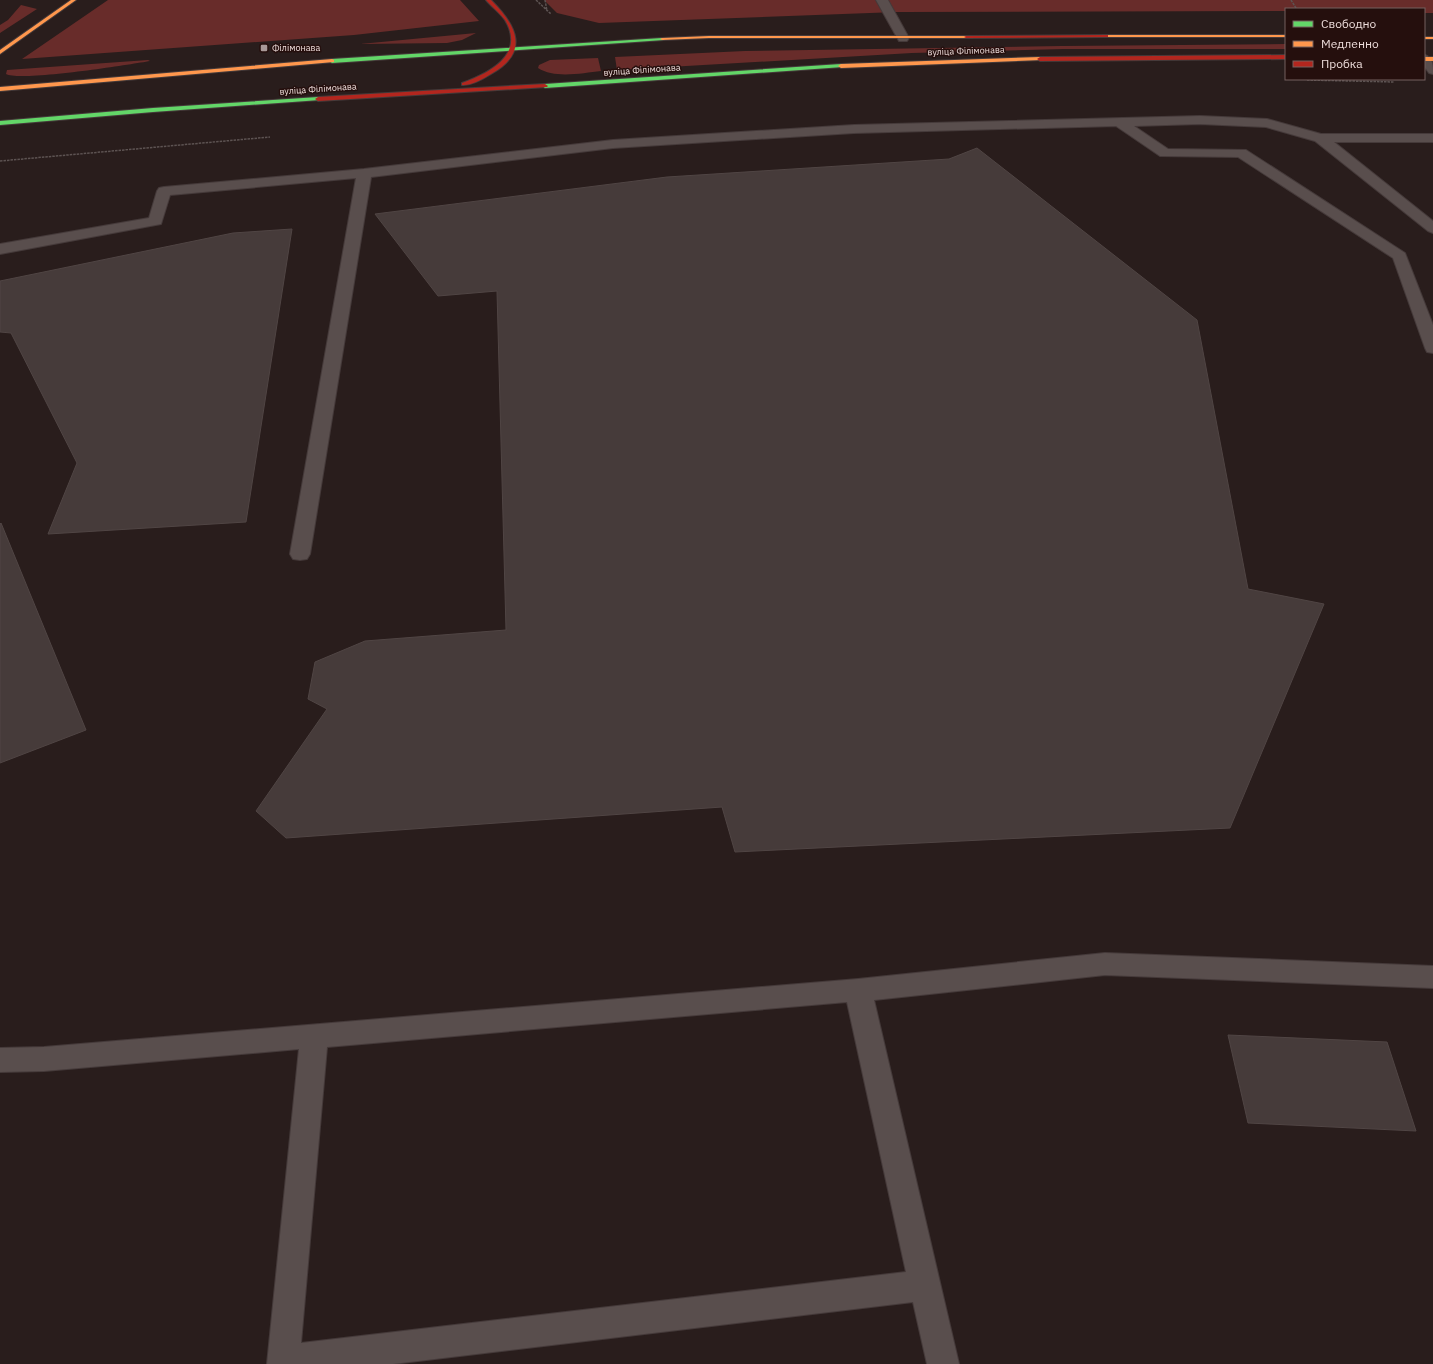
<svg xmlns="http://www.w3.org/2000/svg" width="1433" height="1364" viewBox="0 0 1433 1364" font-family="'IBM Plex Sans',sans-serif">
<rect width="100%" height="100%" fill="#291d1c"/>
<path fill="#682c2a" d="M108,0h352l19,21 -125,14 -332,24z
M544,0h889v13h-9v-4h-138v2l-389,1 -298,11 -42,-10z
M21,5l16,4 -37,24v-8l8,-5z
M476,33l-14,7 -15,3 -87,1z
M1286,44v5h-222l-152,4 -295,17 -2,-13 130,-6 317,-5z
M598,58l3,13c-19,2 -46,8 -63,-3l1,-3 11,-5z
M148,60l2,1c-23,4 -130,21 -144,13l1,-4z"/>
<path fill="#463b3a" stroke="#504544" d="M977,148l220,172 51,269 76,15 -94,224 -495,24 -13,-45 -436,31 -30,-27 71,-102 -19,-10 7,-37 50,-21 141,-11 -9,-339 -59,5 -63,-82 292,-37 282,-18z
M292,229l-46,293 -198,12 29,-71 -66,-130 -11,-1v-51l233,-48z
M1,523l85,207 -86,33v-239z
M1228,1035l159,7 29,89 -168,-8z"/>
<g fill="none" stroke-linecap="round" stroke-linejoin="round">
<g stroke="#453a3a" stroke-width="2">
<path id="lane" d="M876,0h12l21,38 -2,3h-8z
M1425,55c8,3 8,11 8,19l-4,-1 -5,-7z
M1200,116l67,3 54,15h112v8h-99l99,79v12l-5,-2 -113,-90 -49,-14 -66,-3 -66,2 34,23 78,1 159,103 28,72v28l-6,-1 -2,-4 -32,-90 -155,-101 -78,-1 -44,-30 -262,7 -241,15 -242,29 -61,377 -3,5 -7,1 -7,-1 -3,-5 66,-376 -186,17 -9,29 -161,30v-10l149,-26 8,-27 2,-3 5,-1 200,-18 249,-29 241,-15z
M1105,953l328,13v22l-328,-13 -231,25 85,364h-32l-14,-62 -520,62h-126l32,-315 -255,22 -44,1v-24l44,-1 814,-68zM847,1002l59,270 -605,71 26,-296z"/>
</g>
<g stroke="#453a3a" stroke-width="2">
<path id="fast" d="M662,38l2,1v1l-332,23 -3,-2 3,-2z
M841,64l3,2 -1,1 -298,21 -3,-2 3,-2z
M318,97l3,2 -1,1 -167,12 -153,13v-4l153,-13z"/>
</g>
<g stroke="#453a3a" stroke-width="2">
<path id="slow" d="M71,0h5l-76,54v-4z
M1104,35h182v2h-182z
M709,36h257l2,1 -2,1h-257l-47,2 -2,-1 2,-1z
M1424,37h9v2h-9z
M1040,57l3,2 -1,1 -201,8 -3,-2 3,-2z
M1424,57h9v4h-9z
M332,59l2,1v2l-334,29v-4z"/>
</g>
<g stroke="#453a3a" stroke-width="2">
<path id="jam" d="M486,0h5c26,26 39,52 0,74 -8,5 -20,12 -29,11v-2c27,-10 64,-28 43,-63 -5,-7 -13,-13 -19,-20z
M1106,35h2v2l-142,1 -2,-1 2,-1z
M1286,55v4l-246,2 -3,-2 3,-2z
M545,84l3,2 -1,1 -229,14 -3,-2 3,-2z"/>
</g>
<path stroke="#5d5352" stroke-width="1.5" stroke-dasharray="2.5 1" stroke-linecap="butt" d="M536,0l15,14
M545,0l2,11
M1291,0l5,8
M1307,80l87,2
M0,161l270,-24"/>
<use href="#lane" fill="#594e4d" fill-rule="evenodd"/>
<use href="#fast" fill="#63d668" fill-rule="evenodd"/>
<use href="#slow" fill="#ff974d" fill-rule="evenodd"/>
<use href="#jam" fill="#b3261e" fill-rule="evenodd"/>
</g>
<rect fill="#a89998" stroke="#250f0d" stroke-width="1.5" x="260" y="44" width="8" height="8" rx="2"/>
<g text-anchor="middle" stroke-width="3" stroke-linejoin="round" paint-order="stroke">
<g font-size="9" fill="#eddcda" stroke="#250f0d" text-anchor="start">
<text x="272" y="51">Філімонава</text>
</g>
<g font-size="9" fill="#eddcda" stroke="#250f0d">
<text transform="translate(966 51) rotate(-2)" y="3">вуліца Філімонава</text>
<text transform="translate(642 70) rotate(-4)" y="3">вуліца Філімонава</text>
<text transform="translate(318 89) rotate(-4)" y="3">вуліца Філімонава</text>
</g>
</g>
<rect x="1285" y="8" width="140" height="72" fill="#250f0d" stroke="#75615f"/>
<rect x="1293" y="21" width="20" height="6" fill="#63d668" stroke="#75615f"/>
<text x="1321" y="28" font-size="12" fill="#eddcda">Свободно</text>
<rect x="1293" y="41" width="20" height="6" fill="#ff974d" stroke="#75615f"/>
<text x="1321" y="48" font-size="12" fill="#eddcda">Медленно</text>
<rect x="1293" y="61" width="20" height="6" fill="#b3261e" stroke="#75615f"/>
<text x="1321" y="68" font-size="12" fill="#eddcda">Пробка</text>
</svg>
